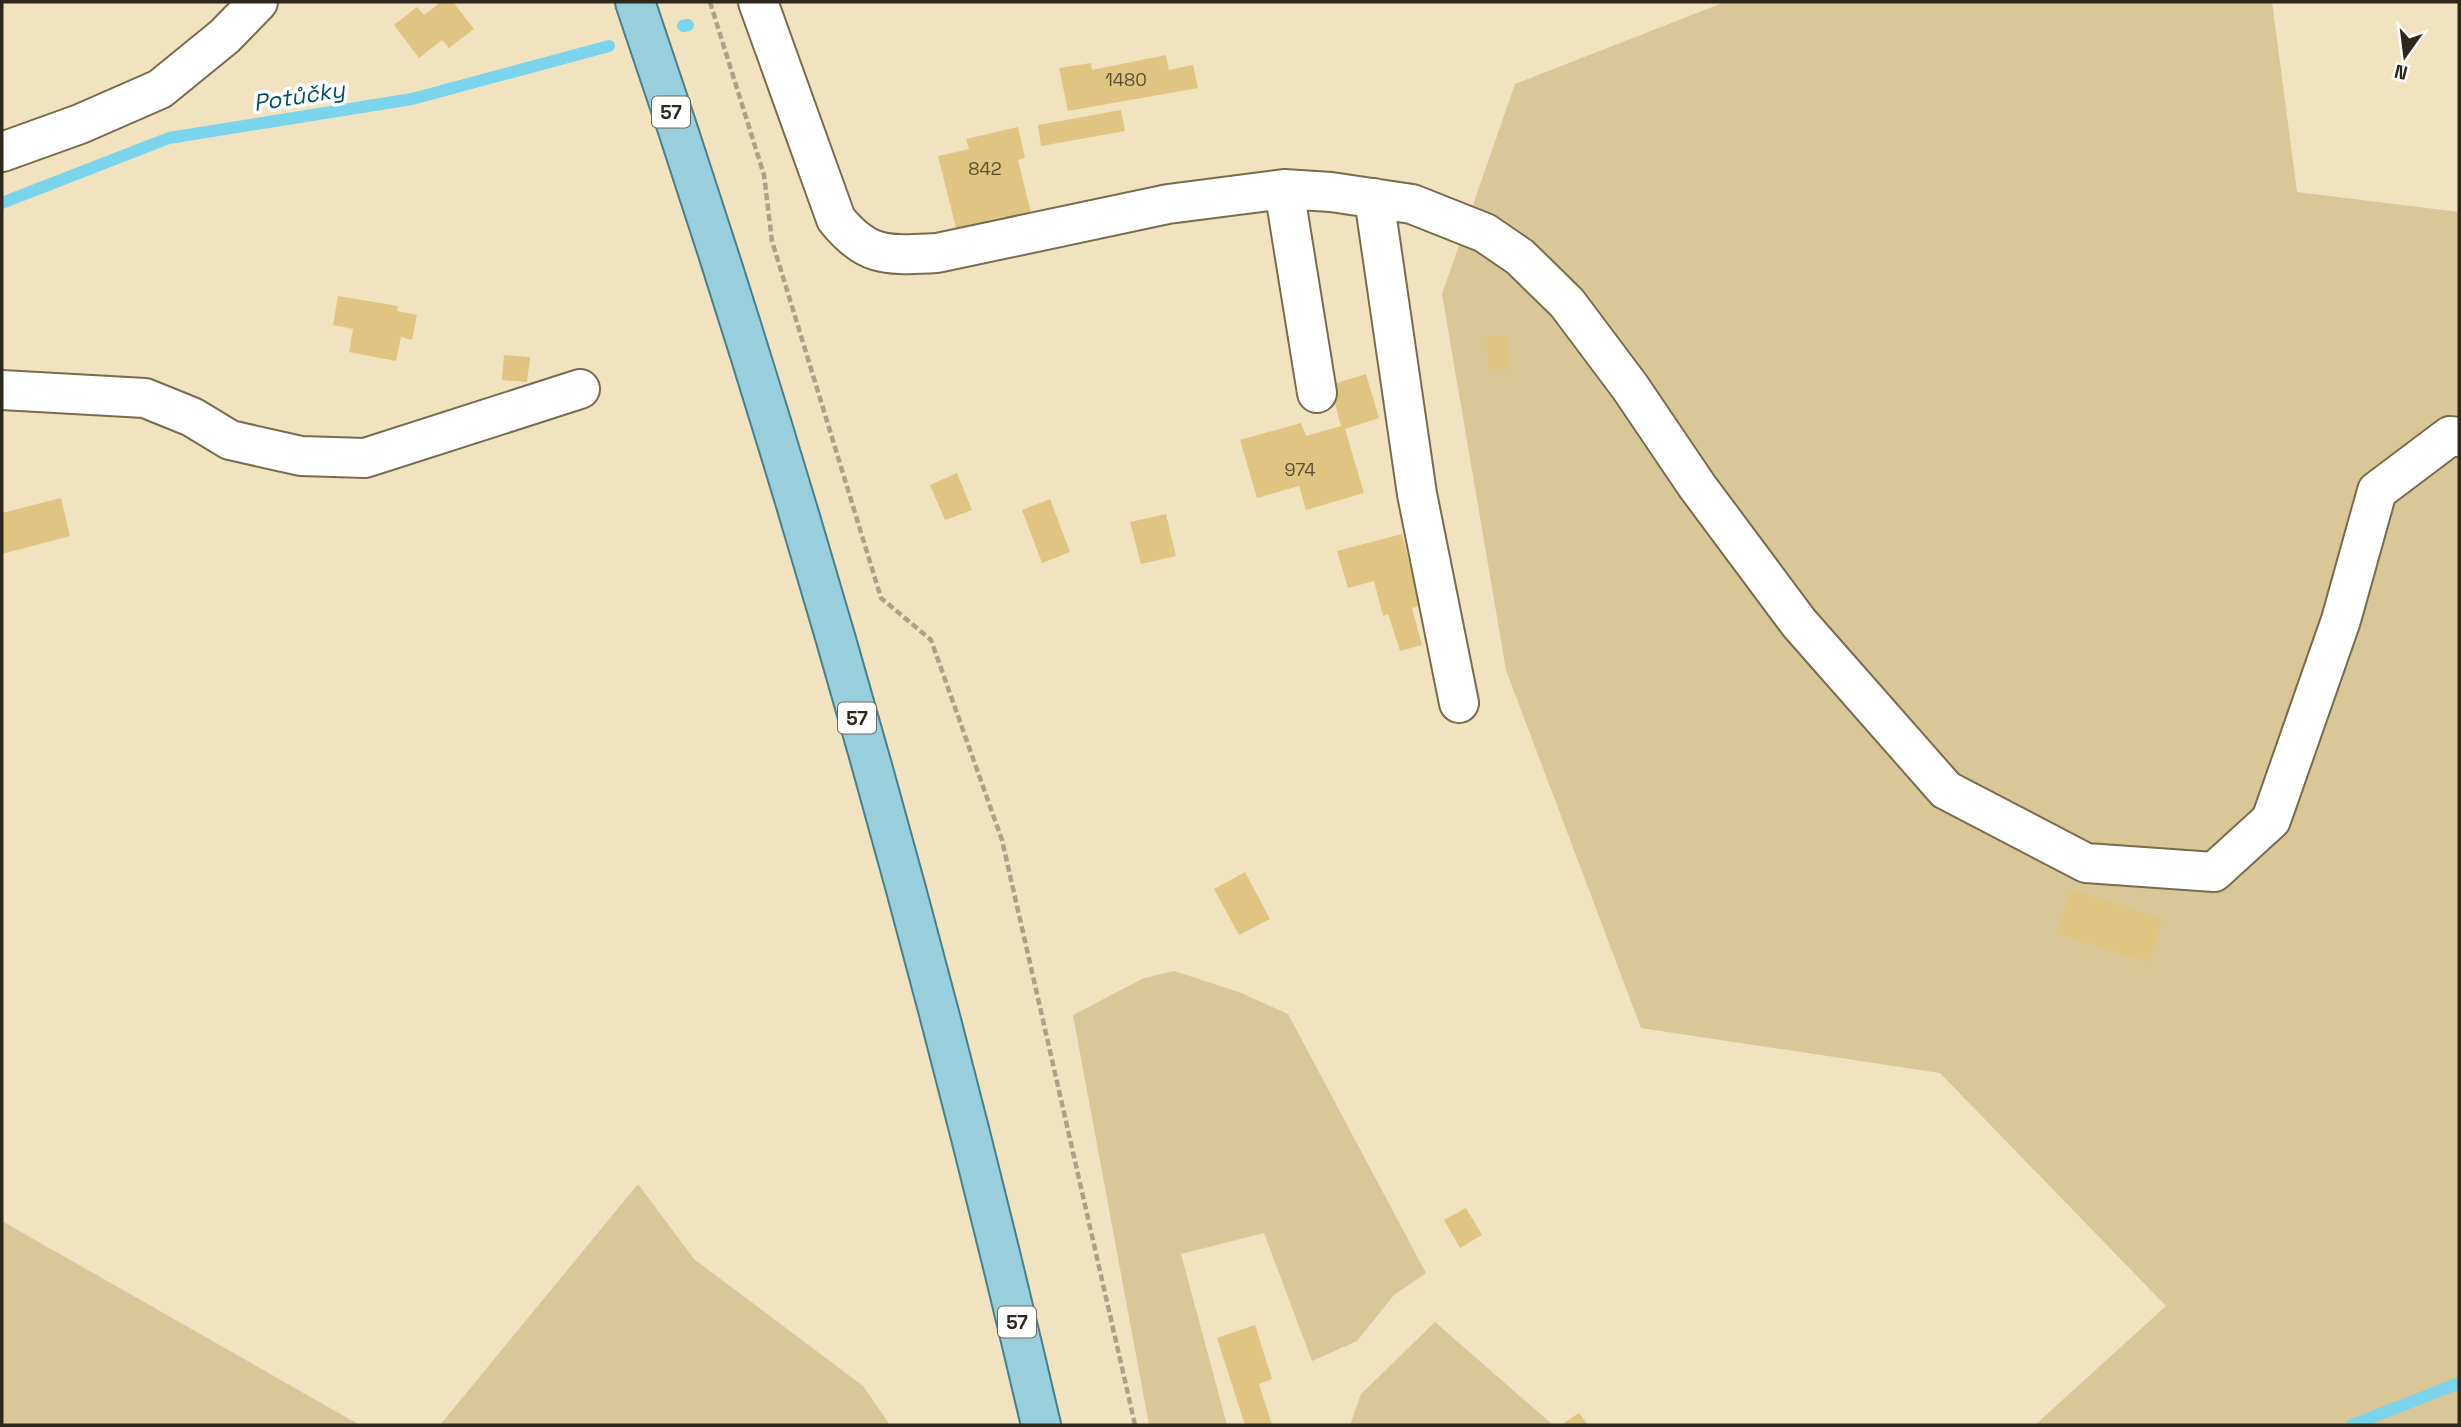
<svg xmlns="http://www.w3.org/2000/svg" width="2461" height="1427" viewBox="0 0 2461 1427" font-family="'Space Grotesk',sans-serif">
<rect width="100%" height="100%" fill="#f1e3c0"/>
<path fill="#dac798" d="M1725,2h547l25,190 162,20v1213h-424l131,-119 -226,-233 -299,-45 -135,-358 -64,-376 73,-210z
M1174,971l65,21 49,22 138,259 -32,22 -37,46 -45,20 -48,-128 -83,21 46,171h-78l-76,-410 71,-37z
M638,1184l56,75 169,127 27,39h-450z
M2,1221l349,199 9,5h-358z
M1435,1322l118,103h-203l11,-31z"/>
<g fill="none" stroke-linecap="round" stroke-linejoin="round">
<path stroke="#7ad4eb" stroke-width="12" d="M683,26l5,-1
M2,203l167,-65 243,-39 197,-53
M2352,1425l107,-42"/>
</g>
<path fill="#e0c481" d="M441,2h12l21,27 -25,19 -7,-8 -23,18 -25,-33 23,-18 7,8z
M1166,55l3,15 24,-5 5,23 -130,23 -9,-43 32,-5 1,7z
M1121,110l4,21 -84,15 -3,-21z
M1018,127l7,31 -7,2 14,57 -25,5 -2,-6 -49,12 -18,-72 31,-7 -3,-10z
M338,296l60,10 -1,5 20,4 -5,25 -11,-3 -5,24 -47,-9 4,-23 -20,-4z
M1508,335l2,34 -22,1 -2,-34z
M504,355l26,2 -3,25 -25,-2z
M1366,374l13,44 -34,11 19,64 -58,17 -7,-24 -42,12 -17,-58 61,-17 5,13 35,-10 -11,-41z
M957,473l15,37 -27,10 -15,-35z
M61,498l9,38 -68,18v-41z
M1050,499l20,53 -28,11 -20,-53z
M1166,514l10,42 -35,8 -11,-42z
M1402,534l18,72 -8,2 10,37 -22,6 -12,-37 -5,2 -9,-35 -26,7 -11,-37z
M1245,872l25,47 -31,16 -25,-46z
M2071,889l92,30 -14,44 -92,-30z
M1466,1208l16,27 -22,13 -16,-28z
M1255,1325l17,54 -13,5 13,41h-27l-28,-87z
M1579,1413l9,12h-27z"/>
<g fill="none" stroke-linecap="round" stroke-linejoin="round">
<g stroke="#786c4d" stroke-width="42">
<path id="minor" d="M758,2l78,217c32,40 53,36 101,34l231,-49 116,-15 47,3 81,12 73,29 35,24 47,46 63,84 67,99 102,137 147,167 140,73 128,9 57,-52 70,-200 36,-129 73,-55 9,1
M2,152l78,-28 80,-35 65,-53 33,-34
M1284,189l33,204
M1374,198l43,296 42,209
M2,390l143,8 47,19 38,23 71,16 64,2 215,-69"/>
</g>
<g stroke="#47808a" stroke-width="42">
<path id="major" d="M635,2c159,466 294,943 406,1423"/>
</g>
<path stroke="#aca186" stroke-width="4.5" stroke-dasharray="7 3.5" stroke-linecap="butt" d="M710,2l54,173 8,66 109,357 50,42 71,200 133,585"/>
<use href="#minor" stroke="#fff" stroke-width="38"/>
<use href="#major" stroke="#99cfdc" stroke-width="38"/>
</g>
<g text-anchor="middle" stroke-width="7" stroke-linejoin="round" paint-order="stroke">
<g font-size="18" fill="#5a4f34">
<text x="1126" y="86">1480</text>
<text x="985" y="175">842</text>
<text x="1300" y="476">974</text>
</g>
<g fill="#fff" stroke="#6c685f" stroke-width="2">
<rect x="652" y="96.5" width="38" height="31" rx="5"/>
<rect x="838" y="702.5" width="38" height="31" rx="5"/>
<rect x="998" y="1306.5" width="38" height="31" rx="5"/>
</g>
<g font-size="19" font-weight="bold" fill="#2d281b">
<text x="671" y="119">57</text>
<text x="857" y="725">57</text>
<text x="1017" y="1329">57</text>
</g>
<g font-size="23" font-style="italic" fill="#005363" stroke="#fff">
<text transform="translate(299 96) rotate(-9)" y="8">Potůčky</text>
</g>
</g>
<rect width="2461" height="1427" fill="none" stroke="#2d281b" stroke-width="7"/>
<g transform="translate(2405 56) rotate(194)" stroke="#ffffff" stroke-width="5" paint-order="stroke">
<path d="M0-5L12 26L0 18L-12 26Z" fill="#2d281b"/>
<text y="-10" font-size="19" font-weight="bold" text-anchor="middle" fill="#2d281b">N</text>
</g>
</svg>
